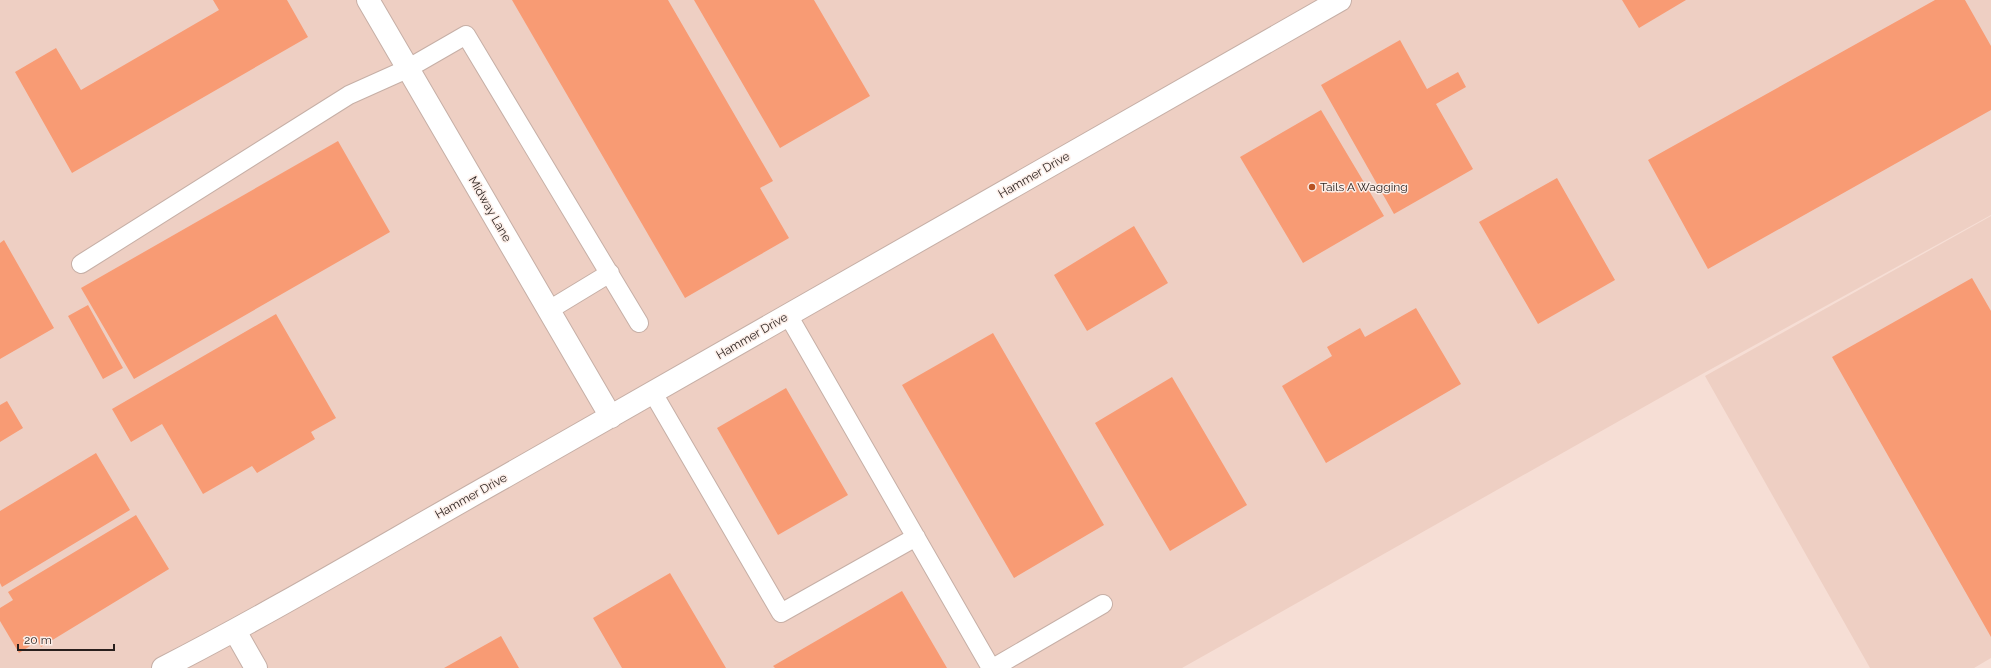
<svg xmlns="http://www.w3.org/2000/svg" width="1991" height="668" viewBox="0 0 1991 668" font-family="Raleway,sans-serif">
<rect width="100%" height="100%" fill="#f6ded5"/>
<path fill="#eecfc3" d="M0,0h1991v215l-287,158 -522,295h-1182z
M1991,216v442l-17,10h-104l-165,-292z"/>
<path fill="#f89b74" d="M213,0h74l21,37 -236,136 -57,-101 41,-24 25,42 138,-80z
M512,0h156l105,181 -13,7 29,50 -104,60z
M694,0h120l56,96 -90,52z
M1622,0h64l-47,28z
M1935,0h30l26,46v64l-283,159 -60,-109z
M1400,40l27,49 31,-17 8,15 -30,17 37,65 -79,45 -73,-129z
M1321,110l63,106 -81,47 -63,-106z
M338,141l52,91 -256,147 -53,-91z
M1557,178l58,102 -77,44 -59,-102z
M1134,226l34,57 -81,48 -33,-56z
M4,240l50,88 -54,31v-116z
M1972,278l19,33v326l-159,-280z
M88,305l35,63 -20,11 -35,-63z
M1416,308l45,76 -135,79 -44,-77 50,-30 -5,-9 33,-19 5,9z
M276,314l60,104 -25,14 4,7 -58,34 -5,-7 -49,28 -41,-70 -31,18 -19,-33z
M993,333l111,192 -90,53 -112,-193z
M1172,377l75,128 -77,46 -75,-128z
M786,388l62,107 -70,40 -61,-107z
M7,401l16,27 -23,14v-37z
M96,453l34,57 -128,77 -2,-4v-72z
M136,515l33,54 -128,78 -3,-6 -19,12 -19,-32v-13l13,-8 -5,-8z
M670,573l56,95h-104l-29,-50z
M902,591l45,77h-172l-2,-2z
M501,636l18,32h-75z"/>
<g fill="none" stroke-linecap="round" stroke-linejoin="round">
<g stroke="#c6afa6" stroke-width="20">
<path id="lane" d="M81,264l268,-169 58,-26 59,-34 173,288
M549,310l61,-37
M788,315l203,353
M653,393l128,220 135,-76
M993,668l110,-64"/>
</g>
<g stroke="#c6afa6" stroke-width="24">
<path id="street" d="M368,0l243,417
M235,631l21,37
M163,668c115,-59 226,-126 338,-189 281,-158 560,-319 839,-479"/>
</g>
<use href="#lane" stroke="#fff" stroke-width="18"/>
<use href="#street" stroke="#fff" stroke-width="22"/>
</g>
<circle fill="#b85323" stroke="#fceee8" stroke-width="1.5" cx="1312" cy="187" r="4"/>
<g text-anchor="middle" stroke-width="3" stroke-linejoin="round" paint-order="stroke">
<g font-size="12" fill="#281f1c" stroke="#fceee8">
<text transform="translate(1034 175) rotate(-30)" y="4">Hammer Drive</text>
<text transform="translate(490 209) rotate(60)" y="4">Midway Lane</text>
<text transform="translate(752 336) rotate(-30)" y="4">Hammer Drive</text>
<text transform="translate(471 496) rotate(-29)" y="4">Hammer Drive</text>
</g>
<g font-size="12" fill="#281f1c" stroke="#fceee8" text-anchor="start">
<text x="1320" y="191">Tails A Wagging</text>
</g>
</g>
<path d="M18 644v6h96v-6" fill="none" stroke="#281f1c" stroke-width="2"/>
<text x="24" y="644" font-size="12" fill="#281f1c" stroke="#fceee8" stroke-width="3" paint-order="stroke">20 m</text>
</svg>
